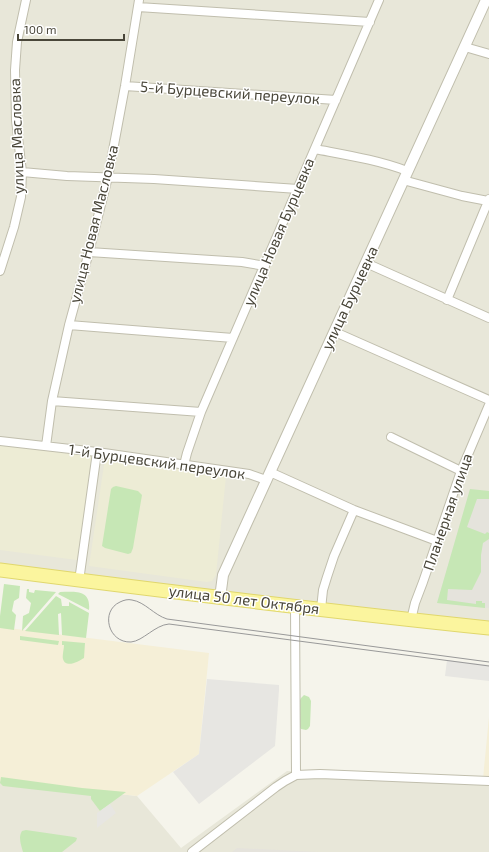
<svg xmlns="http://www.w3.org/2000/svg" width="489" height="852" viewBox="0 0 489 852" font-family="'Exo 2',sans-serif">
<rect width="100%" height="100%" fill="#f5f4eb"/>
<path fill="#e8e7d9" d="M0,0h489v628l-489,-58z
M287,771l202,9v72h-489v-71l137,15 44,52z"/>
<path fill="#f5efd7" d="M0,627l209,26 -10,101 -62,42 -137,-15z
M489,717v63h-6l1,-12z"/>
<path fill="#e5e3dc" d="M470,489l19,2v117l-52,-5z
M237,848l82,4h-87z"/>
<path fill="#edecd5" d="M0,443l94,12 -17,105 -77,-10z
M105,458l121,18 -10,99 -4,6 -5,1 -118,-16z"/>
<path fill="#c6e7b5" d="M116,486l22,5 4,4 -9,53 -2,5 -3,1 -23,-6 -3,-2 9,-57 2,-2z
M470,489l19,2v8h-12l-10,28 18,7 2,-2 2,1v6l-6,4 -2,12v17l-9,18 -24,-1 -1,11 29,4v-3h6v2h3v5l-48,-5z
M4,584l16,2 -1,12 -5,3 -2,10 4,4 -2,15 -14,-2v-12z
M27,589h2v3l5,1 1,-3 21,2 -34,39 1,-15 6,-3 2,-10 -5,-5z
M60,592c15,0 31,-3 29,18l-31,-16z
M56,596l5,3 1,7h7v-4l20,11 -3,25 -24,-3 -1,-22 -3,1 1,21 -34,-4z
M20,636l39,5 -1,4 -38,-5z
M62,641l23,2 -1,15c-5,3 -18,11 -21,1 -1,-3 1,-10 1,-14h-2z
M304,695l5,2 2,4 -1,25 -2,3 -2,1 -5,-1 -2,-3 1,-26 1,-2z
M1,777l81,11 44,4 -26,19 -9,-12v-3l-88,-10 -3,-3z
M26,830l48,7 3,1 -1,3 -14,11h-39c-2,-7 -5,-15 -1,-21z"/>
<path fill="#e7e6e2" d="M447,660l42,5v16l-44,-5z
M207,679l72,6v5l-4,56 -76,58 -26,-32 26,-18z
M110,804l6,9 -19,15v-15z"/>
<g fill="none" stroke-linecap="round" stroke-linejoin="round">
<g stroke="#c0bead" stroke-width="10">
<path id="minor" d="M138,7l232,15
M465,47l24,7
M125,86l211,14
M315,149c31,6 63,11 92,22
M22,172l45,4 87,3 144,10
M403,180l59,16 26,5
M89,252l153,10 23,4
M366,263l123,55
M0,271l14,-44 7,-30 1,-25 -6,-52 -1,-50 2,-28 9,-42
M447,300l42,-101
M69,325l164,13
M335,332l154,68
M52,401l149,11
M391,437l70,34
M0,441l97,11 152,22 17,6
M46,446l6,-45 17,-76 20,-73 19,-75 17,-91 14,-86
M184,465l3,-12 14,-41 178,-412
M270,472l84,38 83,31
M79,581l18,-129
M295,606l1,169
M321,609l2,-19 4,-13 7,-21 20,-46
M411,620l4,-17 8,-21 38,-111 28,-66
M192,852l84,-65 9,-6 11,-6 24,-1 169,7"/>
</g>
<g stroke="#c0bead" stroke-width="12">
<path id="tertiary" d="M220,598l3,-23 263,-575"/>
</g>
<g stroke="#e0d76d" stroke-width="15">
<path id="primary" d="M0,570c163,21 326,41 489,58"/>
</g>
<use href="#minor" stroke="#fff" stroke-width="8"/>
<use href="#tertiary" stroke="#fff" stroke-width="10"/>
<use href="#primary" stroke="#fbf59e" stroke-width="13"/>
<path stroke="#999" stroke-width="1" d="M489,662l-322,-43c-13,-4 -22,-17 -35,-19 -4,-1 -8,0 -12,2 -20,9 -12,41 11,40 12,-1 24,-17 38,-18l320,42"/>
</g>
<g text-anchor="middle" stroke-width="3" stroke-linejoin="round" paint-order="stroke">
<g font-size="15" fill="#494639" stroke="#fff">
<text transform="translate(230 93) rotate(4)" y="5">5-й Бурцевский переулок</text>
<text transform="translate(17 136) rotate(-92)" y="5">улица Масловка</text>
<text transform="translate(94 224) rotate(-76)" y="5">улица Новая Масловка</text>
<text transform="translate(279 232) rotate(-67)" y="5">улица Новая Бурцевка</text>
<text transform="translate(350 298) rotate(-65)" y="5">улица Бурцевка</text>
<text transform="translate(157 462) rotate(8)" y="5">1-й Бурцевский переулок</text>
<text transform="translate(448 512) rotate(-71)" y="5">Планерная улица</text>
<text transform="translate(244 600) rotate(7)" y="5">улица 50 лет Октября</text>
</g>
</g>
<path d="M18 34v6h106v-6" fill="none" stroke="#494639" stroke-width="2"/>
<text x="24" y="34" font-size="12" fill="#494639" stroke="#ffffff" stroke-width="3" paint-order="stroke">100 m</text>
</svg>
